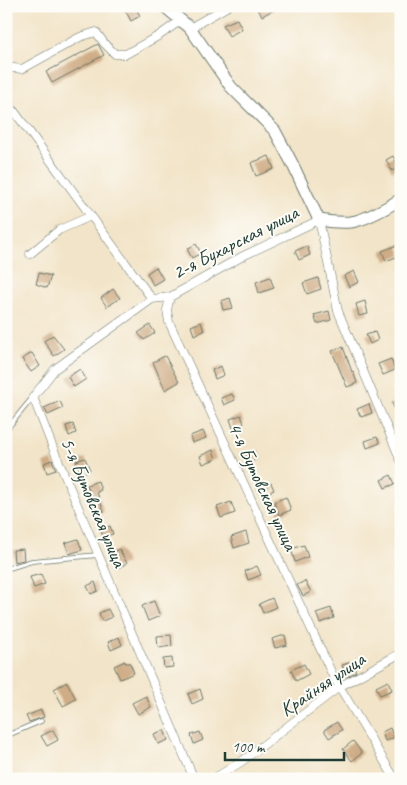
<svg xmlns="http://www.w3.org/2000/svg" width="407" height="785" viewBox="0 0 407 785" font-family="Caveat,sans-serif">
<rect width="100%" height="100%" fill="#fdfcf7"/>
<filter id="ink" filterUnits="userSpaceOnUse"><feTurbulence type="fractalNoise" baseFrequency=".02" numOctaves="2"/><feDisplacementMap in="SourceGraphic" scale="10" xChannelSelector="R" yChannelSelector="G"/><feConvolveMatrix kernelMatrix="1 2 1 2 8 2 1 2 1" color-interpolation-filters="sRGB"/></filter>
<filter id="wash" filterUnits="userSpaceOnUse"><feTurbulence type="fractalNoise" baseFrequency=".0096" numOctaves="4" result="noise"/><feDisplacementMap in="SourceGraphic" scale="20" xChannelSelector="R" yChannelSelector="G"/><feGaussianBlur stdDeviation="1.12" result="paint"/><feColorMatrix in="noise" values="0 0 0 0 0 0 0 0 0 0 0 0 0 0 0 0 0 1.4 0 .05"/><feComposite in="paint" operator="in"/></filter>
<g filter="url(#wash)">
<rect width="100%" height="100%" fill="#f2e4c8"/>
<g id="blocks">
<path fill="#cfac85" d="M123,6h12l5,10 -9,5z
M261,6h20l-19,10 -5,-8z
M237,19l5,10 -13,7 -6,-11z
M98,44l6,11 -52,28 -6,-11z
M269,156l5,13 -18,7 -5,-13z
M393,156l6,11 -7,4 -6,-11z
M196,244l5,9 -9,5 -5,-9z
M398,245l3,7v3l-15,6 -4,-10z
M307,246l3,9 -11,5 -4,-9z
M156,267l7,12 -10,6 -6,-12z
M354,271l5,11 -10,5 -5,-11z
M39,273l12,3 -4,12 -11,-4z
M270,277l4,11 -15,5 -3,-11z
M318,278l3,11 -14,5 -4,-11z
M113,289l7,9 -13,9 -6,-9z
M230,298l3,10 -10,2 -2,-9z
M365,301l3,13 -9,2 -3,-12z
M329,311l2,9 -14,4 -3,-9z
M201,322l3,9 -10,4 -3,-9z
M150,325l5,8 -11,7 -6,-7z
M375,332l3,8 -8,4 -4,-9z
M53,335l11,14 -10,7 -10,-15z
M343,347l9,25 1,-1 4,12 -10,4 -15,-36z
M32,353l8,13 -9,6 -9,-13z
M165,356l14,26 -14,8 -12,-28z
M391,359l4,11 -12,5 -5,-11z
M221,366l3,9 -9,4 -3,-9z
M80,369l6,10 -12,8 -6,-10z
M232,394l3,6 -11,5 -3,-7z
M401,400v23l-9,-20z
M60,401l3,7 -15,7 -4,-7z
M369,404l3,9 -11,4 -4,-8z
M241,415l3,9 -11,4 -3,-9z
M73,424l3,9 -7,3 -3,-10z
M203,431l3,7 -14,5 -2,-7z
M377,437l3,6 -13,5 -2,-7z
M213,450l3,9 -13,5 -3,-8z
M254,450l3,9 -9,4 -4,-9z
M85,458l5,12 -10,4 -4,-13z
M52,460l4,10 -9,3 -3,-10z
M391,475l4,9 -10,4 -4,-8z
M98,481l3,9 -4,2 7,20 -10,3 -3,-10 3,-1 -7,-19z
M271,483l3,7 -13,5 -3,-7z
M286,497l5,13 -12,5 -5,-13z
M231,502l4,11 -14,5 -4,-11z
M110,526l3,8 -10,3 -2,-7z
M246,532l3,11 -15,5 -3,-11z
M78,539l4,11 -13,4 -4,-11z
M304,545l4,12 -13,5 -4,-13z
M23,549l1,11 -10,2 -1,-12z
M119,549l8,14 -11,6 -8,-14z
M257,566l4,9 -13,5 -3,-9z
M41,574l4,10 -11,4 -4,-11z
M305,581l6,11 -8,4 -6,-11z
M95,582l3,9 -7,3 -4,-8z
M272,598l4,9 -13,6 -4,-9z
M154,601l6,15 -12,5 -6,-15z
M331,608l3,10 -14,5 -4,-10z
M108,609l4,8 -10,4 -3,-8z
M171,635l1,11 -14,2 -1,-12z
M285,635l2,10 -12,3 -3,-9z
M119,637l3,8 -11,5 -3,-8z
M172,658l1,9 -9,1 -1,-9z
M125,661v2h5l4,10 -14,6 -6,-13z
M352,662l4,10 -10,5 -4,-12z
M304,664l5,10 -13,7 -5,-11z
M388,681l4,9 -12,5 -4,-8z
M67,682l9,17 -13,7 -9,-17z
M200,689l3,10 -11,5 -4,-10z
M146,696l5,11 -13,7 -6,-11z
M41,710l3,7 -15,5 -3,-6z
M337,722l5,8 -13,8 -5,-8z
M390,728l4,10 -9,3 -3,-9z
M53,730l5,10 -11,6 -6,-10z
M164,730l4,10 -10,4 -4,-10z
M200,732l3,8 -9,4 -3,-9z
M353,741l9,12 -10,8 -9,-12z"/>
</g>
</g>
<g filter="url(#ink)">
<use href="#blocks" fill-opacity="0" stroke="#697768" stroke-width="1"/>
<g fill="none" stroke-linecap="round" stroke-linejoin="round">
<g stroke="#697768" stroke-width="5.5">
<path id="lane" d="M6,430l27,-33
M6,569l26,-8 66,-6
M6,736l35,-15"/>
</g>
<g stroke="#697768" stroke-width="9">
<path id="street" d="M190,28l38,-22
M6,67l16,2 58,-32 16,-5 8,11 11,11h11l34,-19 21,-15
M6,100l146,199
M30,254l29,-24 32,-14
M170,297l-3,13 2,12 164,354 62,103
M194,779l-141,-331 -20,-51 22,-28 97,-70 18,-2 73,-41 76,-36 19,91 63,150
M213,779l28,-17 98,-75 62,-34"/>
</g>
<g stroke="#697768" stroke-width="13">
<path id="secondary" d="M164,6l26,22 41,59 44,44 17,32 27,57c11,2 21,3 32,2 14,-2 37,-15 50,-23"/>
</g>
<use href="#lane" stroke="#fff" stroke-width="4"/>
<use href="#street" stroke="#fff" stroke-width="8"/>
<use href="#secondary" stroke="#fff" stroke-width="11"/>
</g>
</g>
<g text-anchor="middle" stroke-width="4" stroke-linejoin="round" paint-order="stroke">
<g font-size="20" fill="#1f3d34" stroke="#fdfcf7">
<text transform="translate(235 242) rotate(-27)" y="7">2-я Бухарская улица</text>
<text transform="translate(263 486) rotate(65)" y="7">4-я Бутовская улица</text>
<text transform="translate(94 502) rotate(67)" y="7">5-я Бутовская улица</text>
<text transform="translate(322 684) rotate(-34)" y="7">Крайняя улица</text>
</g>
</g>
<rect width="407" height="785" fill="none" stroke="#fdfcf7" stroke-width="25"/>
<path d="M225 752v8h119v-8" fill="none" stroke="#1f3d34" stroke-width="2.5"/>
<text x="232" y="752" font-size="15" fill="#1f3d34" stroke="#fdfcf7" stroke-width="4" paint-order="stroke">100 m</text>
</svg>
